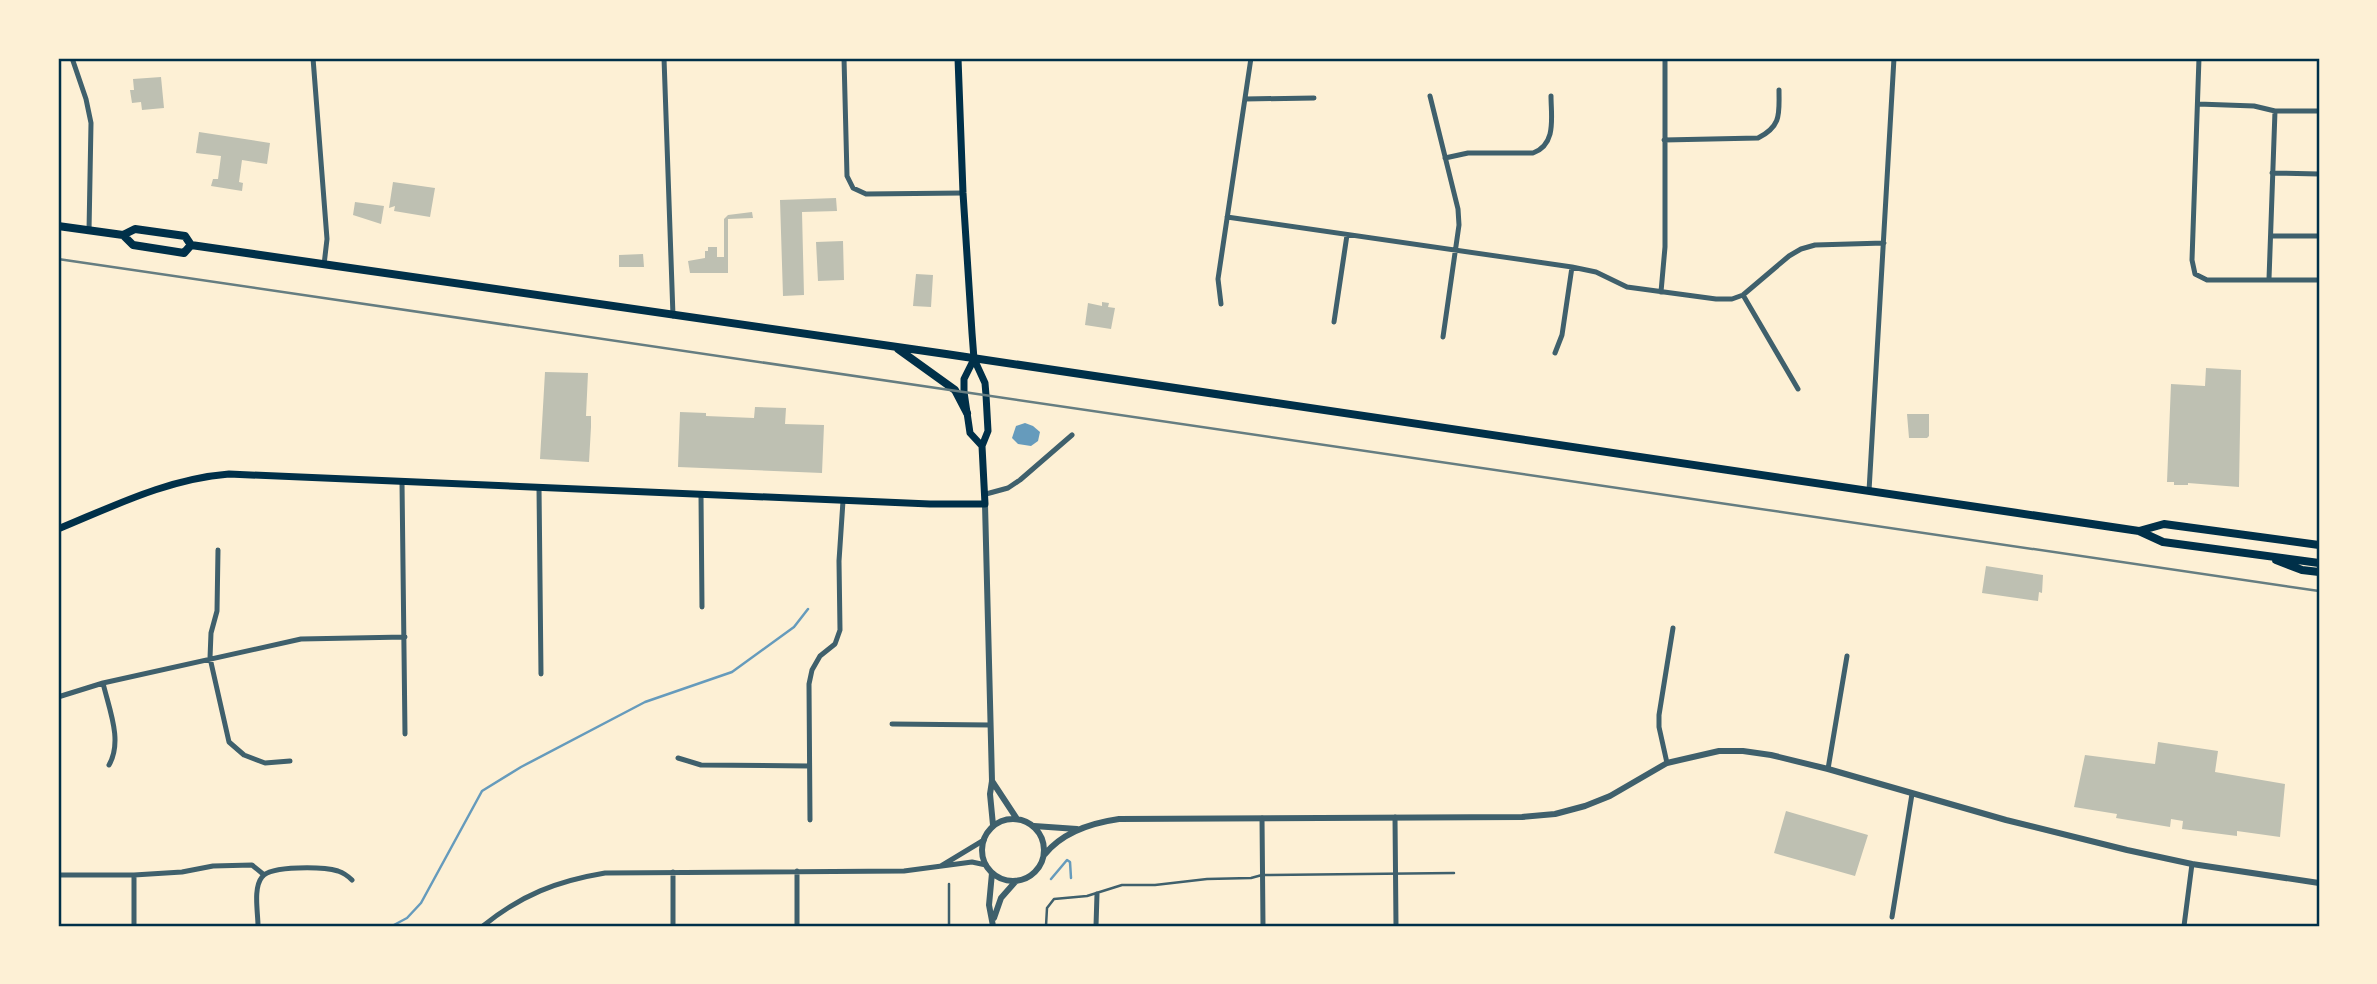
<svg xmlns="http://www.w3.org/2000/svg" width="2377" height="984" viewBox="0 0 2377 984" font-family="Jost,sans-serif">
<rect width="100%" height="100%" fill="#fdf0d5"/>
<path fill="#669bbc" d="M1025,423l8,3 7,6 -2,9 -7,5 -13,-2 -6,-6 4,-12z"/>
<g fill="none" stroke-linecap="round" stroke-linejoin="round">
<path stroke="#669bbc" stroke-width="2.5" d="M1051,879l16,-19 3,2 1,16
M392,926l15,-8 14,-15 61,-112 39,-24 124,-65 87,-30 62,-45 14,-18"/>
</g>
<path fill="#bec0b2" d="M161,77l3,31 -22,2 -1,-8 -9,1 -2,-13h4l-1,-11z
M199,132l71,11 -3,21 -25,-4 -3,22 4,1 -1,8 -31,-5 2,-7h5l3,-23 -25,-3z
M393,182l42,6 -5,29 -36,-6 1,-5 -6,2z
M836,198l1,13 -35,1 2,83 -21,1 -3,-96z
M355,202l29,4 -3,18 -28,-9z
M752,212l1,6 -25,1v54h-38l-2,-12 17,-3v-7h3v-4h9v10h7v-38l4,-4z
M843,241l1,39 -26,1 -2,-39z
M643,254l1,13h-25v-12z
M916,274l17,1 -2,32 -18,-1z
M1102,302l7,1 -1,4 7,1 -4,21 -26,-4 3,-22 14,3z
M2206,368l35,2 -2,117 -51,-4v2h-14v-3h-7l4,-98 34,2z
M545,372l43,1 -2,43h5v11l-2,35 -49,-3z
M755,407l31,1 -1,16 39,1 -2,48 -144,-6 2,-55 26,1v3l48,2z
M1907,414h22v22l-2,2h-18z
M1986,566l57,9 -1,18 -3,-1 -1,9 -56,-8z
M2158,742l60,9 -3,21 70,12 -5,53 -43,-6v5l-55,-7 1,-8 -12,-2 -1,8 -54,-9 1,-4 -43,-7 11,-52 70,9z
M1786,811l82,24 -13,41 -81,-23z"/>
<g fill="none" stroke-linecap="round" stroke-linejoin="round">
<path stroke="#3f606c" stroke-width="2.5" d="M949,884v42
M1046,926l1,-18 7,-9 33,-3 35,-11h33l52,-6 44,-1 11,-3 192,-2"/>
<path stroke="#3f606c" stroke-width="5" d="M72,58l14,41 5,24 -2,108
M313,58l14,181 -3,26
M664,58l9,258
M844,58l3,118 6,12 13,6 97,-1
M2199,58l-7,202 3,14 12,6h112
M2306,58h13
M1430,96l28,113 1,16 -16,112
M1245,99l69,-1
M2198,104l56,2 21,5h44
M1664,140l94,-2c24,-12 21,-25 21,-48
M1445,158l23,-5h65c24,-9 18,-36 18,-57
M2272,173l47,1
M1227,217l345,50 24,5 31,15 89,12h16l11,-4 46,-39 12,-7 14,-4 69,-2
M2271,236h48
M2269,279l6,-168
M1661,292l4,-45v-189
M1743,295l55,94
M1221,304l-3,-25 33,-221
M1334,322l13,-87
M1555,353l7,-18 10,-68
M402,482l3,252
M539,487l2,187
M1869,491l25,-433
M986,494l22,-6 12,-8 52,-45
M701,495l1,112
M218,550l-1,61 -6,22 -1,25 19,84 15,13 21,8 25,-2
M103,683c6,26 20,58 6,82
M58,697l45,-14 198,-44 104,-2
M892,724l98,1
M678,758l23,7 108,1
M1667,763l-8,-36v-12l14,-87
M1828,769l19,-113
M1395,817l1,109
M1262,818l1,108
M810,820l-1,-136 3,-14 8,-14 15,-12 5,-14 -1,-69 4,-60
M941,866l43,-26
M797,871v55
M58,875h76v51
M134,875l48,-3 31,-6 39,-1 11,9
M1892,917l20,-123
M258,926c0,-14 -5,-38 4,-49 9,-12 62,-10 76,-6 6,2 10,5 14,9
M483,926c38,-31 74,-45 122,-53l299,-2 68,-9 14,3
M673,926v-54
M1096,926l1,-32
M2184,926l8,-62"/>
<path stroke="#3f606c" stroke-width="6" d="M985,504l7,277 -2,13 3,31
M992,781l25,38
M982 850a31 31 0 1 1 62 0a31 31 0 1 1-62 0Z
M1034,826l43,3
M1045,854c18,-22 46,-31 74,-35l403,-2 33,-3 30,-8 25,-10 57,-33 52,-12h24l28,4 57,14 178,51 121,30 65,14 127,19
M992,873l-3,32 4,21
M994,918l7,-20 15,-17"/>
<path stroke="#003049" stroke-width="7" d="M974,359l-10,20v13l6,41 12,13
M58,529c56,-23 109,-50 171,-55l701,30h55l-3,-58 6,-15 -2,-36 -1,-12 -11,-24 -2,-26 -9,-140 -5,-135"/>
<path stroke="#003049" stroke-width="8" d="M58,226l65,9 12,-6 50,7 6,9 755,109 1193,177 24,11 156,21
M123,235l10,10 51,8 7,-8
M898,349l57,41 12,23
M2139,531l25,-7 155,21
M2276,560l26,10 17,2"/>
<path stroke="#657d81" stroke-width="2.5" d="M58,259l2261,332"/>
</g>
<rect width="2377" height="984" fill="none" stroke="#fdf0d5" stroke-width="119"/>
<rect x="60" y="60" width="2258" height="865" fill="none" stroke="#003049" stroke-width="2.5"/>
</svg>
